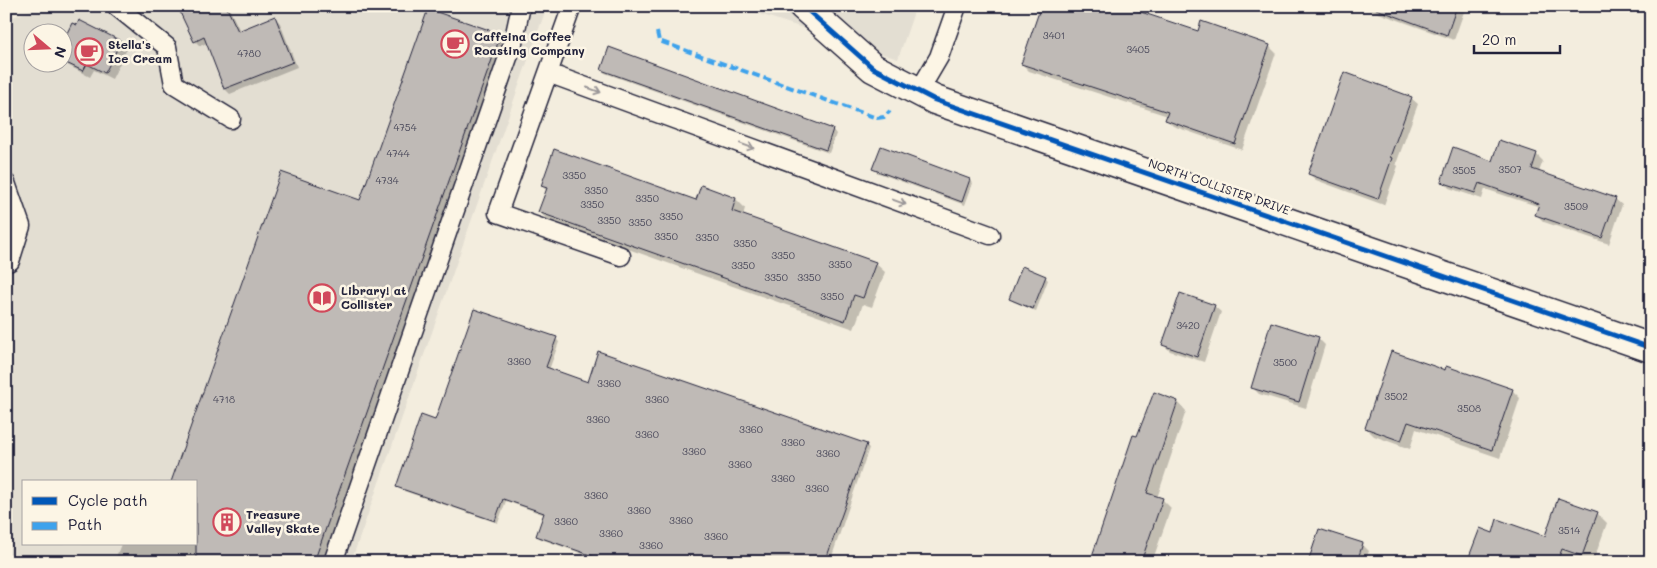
<svg xmlns="http://www.w3.org/2000/svg" width="1657" height="568" viewBox="0 0 1657 568" font-family="Mali,sans-serif">
<rect width="100%" height="100%" fill="#f3edde"/>
<filter id="ink" filterUnits="userSpaceOnUse"><feTurbulence type="fractalNoise" baseFrequency=".02" numOctaves="2"/><feDisplacementMap in="SourceGraphic" scale="10" xChannelSelector="R" yChannelSelector="G"/><feConvolveMatrix kernelMatrix="1 2 1 2 8 2 1 2 1" color-interpolation-filters="sRGB"/></filter>
<g filter="url(#ink)">
<path fill="#e3ded2" fill-rule="evenodd" d="M41,6h506l-196,556h-345v-542zM32,32h30v30h-30zM24,482h172v62h-172z
M735,6h181l-18,53z"/>
<path fill="#0003" d="M178,6h50l12,25 35,-13 5,5 17,44 -67,27 -5,-5 -18,-46 -7,3 -5,-5z
M1359,6h107l-12,34z
M1199,32l70,14 7,7 -34,97 -69,-24 -6,-6 1,-4 -139,-45 -7,-7z
M500,36l12,11 -183,515h-215l7,-18h75l165,-343z
M120,42l7,7 -15,30 -18,-9 -4,7 -28,-15v-17z
M610,49l223,81 3,4 -7,19 -224,-80 -3,-3z
M1411,98l7,6 -22,60 2,2 -14,39 -68,-25 -7,-6z
M1536,154l7,7 -4,11 76,27 7,6 -13,39 -65,-22 -7,-7 3,-8 -55,-18 -3,10 -33,-11 -6,-7 50,-19z
M873,168l97,12 3,3 -8,22 -89,-33z
M542,186l155,15 39,-2 9,9 -2,8 132,47 10,9 -13,35 -9,-3 -9,25 -305,-108 -10,-9 8,-21z
M1045,277l3,3 -12,31 -22,-9 -4,-3z
M1214,306l7,6 -17,50 -34,-11 -7,-7z
M1318,338l7,7 -19,63 -47,-14 -7,-7z
M556,339l3,3 -10,28 39,14 278,61 3,3 -39,114h-224l-65,-23 -4,-3 8,-21 -39,-14 -8,22 -97,-33 -3,-4 38,-64z
M1445,371l67,19 8,8 -20,60 -84,-29 -6,20 -36,-13 -8,-8z
M1155,394l23,8 8,9 -29,87 5,1 9,9 -19,54h-61z
M1597,513l10,10 -14,39h-10l-12,-4 -1,4h-101l24,-28 53,4z
M1362,544l7,7 -4,11h-56z"/>
<path fill="#bfbab6" stroke="#22223b" d="M177,6h49l12,25 37,-15 18,46 -69,27 -20,-52 -10,5z
M1041,6h82l75,25 3,-10 69,24 -35,99 -70,-24 3,-8 -147,-48z
M1377,6h80l-10,29 -71,-26z
M428,9l73,25 -187,528h-118v-80h-25l110,-310 79,28z
M79,20l42,21 -16,32 -18,-9 -4,7 -21,-10v-18l10,-20 5,2z
M609,47l224,82 -7,21 -225,-80z
M1344,72l68,25 -22,60 2,1 -14,41 -70,-25z
M1499,140l38,13 -5,16 84,29 -14,40 -67,-23 4,-11 -60,-21 -4,10 -34,-11 12,-35 39,14z
M881,146l89,33 -8,23 -90,-33z
M554,149l142,51 5,-15 35,13 -4,13 144,51 -13,36 -9,-3 -9,26 -307,-109 9,-24 -6,-2z
M1022,266l24,10 -13,33 -24,-10z
M1180,293l35,12 -18,52 -35,-12z
M474,309l83,28 -11,30 42,15 10,-31 269,93 -42,118h-215l-74,-26 8,-23 -41,-14 -8,22 -99,-34 25,-72 14,5z
M1271,322l48,15 -20,65 -48,-14z
M1391,351l54,19 1,-4 67,23 -21,61 -84,-28 -7,19 -36,-13z
M1154,392l24,9 -31,92 16,5 -22,64h-51l43,-127 4,1z
M1558,498l40,14 -16,44 -20,-7 -5,13h-90l13,-34 13,5 4,-14 48,17z
M1319,529l44,14 -6,19h-49z"/>
<g fill="none" stroke-linecap="round" stroke-linejoin="round">
<g stroke="#22223b" stroke-width="21">
<path id="lane" d="M116,6l51,41 7,37 57,35
M572,6l-74,207 123,43
M548,73l442,162
M919,91l20,-34 18,-51
M6,183l15,43 -11,35 -4,2
M333,562l180,-519 8,-37"/>
</g>
<g stroke="#22223b" stroke-width="31">
<path id="secondary" d="M803,6l70,62 62,32 716,248"/>
</g>
<use href="#lane" stroke="#fcf5e5" stroke-width="18"/>
<use href="#secondary" stroke="#fcf5e5" stroke-width="28"/>
<path stroke="#3ea2ec" stroke-width="4" stroke-dasharray="8 4" stroke-linecap="butt" d="M657,32l2,9 218,77 7,-1 6,-6"/>
<g stroke="#fcf5e5" stroke-width="8">
<path id="cycleway" d="M803,6l70,62 62,32 716,248"/>
</g>
<use href="#cycleway" stroke="#0057b8" stroke-width="5"/>
</g>
<defs><path id="oneway-shaft" d="M-6 0H5M1.5-3L5.5 0L1.5 3" fill="none" stroke-width="1.6" stroke-linecap="round" stroke-linejoin="round" transform="scale(1.25)"/></defs>
<g stroke="#9a9698">
<use href="#oneway-shaft" transform="translate(594 90) rotate(20)"/>
<use href="#oneway-shaft" transform="translate(747 146) rotate(20)"/>
<use href="#oneway-shaft" transform="translate(899 202) rotate(20)"/>
</g>
</g>
<defs>
<g id="cafe-ring" transform="scale(1.4375)"><circle r="9.5" fill="#fcf5e5" stroke="#d1495b" stroke-width="1.5"/><path d="M-5.5-4.5H6V0H3Q3 3.5 0 3.5H-2.5Q-5.5 3.5-5.5 0ZM3-3.2v2h1.7v-2ZM-6 4.5H4V6H-6Z" fill="#d1495b"/></g>
<g id="library-ring" transform="scale(1.4375)"><circle r="9.5" fill="#fcf5e5" stroke="#d1495b" stroke-width="1.5"/><path d="M-6-4Q-3-5.5-.7-3.5V5Q-3 3-6 4ZM6-4Q3-5.5 .7-3.5V5Q3 3 6 4Z" fill="#d1495b"/></g>
<g id="building-ring" transform="scale(1.4375)"><circle r="9.5" fill="#fcf5e5" stroke="#d1495b" stroke-width="1.5"/><path d="M-4-6H4V6H1V3H-1V6H-4ZM-2.5-4.3h1.7v1.8h-1.7ZM.8-4.3h1.7v1.8H.8ZM-2.5-1h1.7V.8h-1.7ZM.8-1h1.7V.8H.8Z" fill="#d1495b"/></g>
</defs>
<g fill-rule="evenodd">
<use href="#cafe-ring" x="455" y="44"/>
<use href="#cafe-ring" x="89" y="52"/>
<use href="#library-ring" x="322" y="298"/>
<use href="#building-ring" x="227" y="522"/>
</g>
<g text-anchor="middle" stroke-width="5" stroke-linejoin="round" paint-order="stroke">
<g font-size="10" fill="#49485a">
<text x="1054" y="39">3401</text>
<text x="1138" y="53">3405</text>
<text x="249" y="57">4780</text>
<text x="405" y="131">4754</text>
<text x="398" y="157">4744</text>
<text x="1510" y="173">3507</text>
<text x="1464" y="174">3505</text>
<text x="574" y="179">3350</text>
<text x="387" y="184">4734</text>
<text x="596" y="194">3350</text>
<text x="647" y="202">3350</text>
<text x="592" y="208">3350</text>
<text x="1576" y="210">3509</text>
<text x="671" y="220">3350</text>
<text x="609" y="224">3350</text>
<text x="640" y="226">3350</text>
<text x="666" y="240">3350</text>
<text x="707" y="241">3350</text>
<text x="745" y="247">3350</text>
<text x="783" y="259">3350</text>
<text x="840" y="268">3350</text>
<text x="743" y="269">3350</text>
<text x="776" y="281">3350</text>
<text x="809" y="281">3350</text>
<text x="832" y="300">3350</text>
<text x="1188" y="329">3420</text>
<text x="519" y="365">3360</text>
<text x="1285" y="366">3500</text>
<text x="609" y="387">3360</text>
<text x="1396" y="400">3502</text>
<text x="224" y="403">4718</text>
<text x="657" y="403">3360</text>
<text x="1469" y="412">3508</text>
<text x="598" y="423">3360</text>
<text x="751" y="433">3360</text>
<text x="647" y="438">3360</text>
<text x="793" y="446">3360</text>
<text x="694" y="455">3360</text>
<text x="828" y="457">3360</text>
<text x="740" y="468">3360</text>
<text x="783" y="482">3360</text>
<text x="817" y="492">3360</text>
<text x="596" y="499">3360</text>
<text x="639" y="514">3360</text>
<text x="681" y="524">3360</text>
<text x="566" y="525">3360</text>
<text x="1569" y="534">3514</text>
<text x="611" y="537">3360</text>
<text x="716" y="540">3360</text>
<text x="651" y="549">3360</text>
</g>
<g font-size="12" font-weight="bold" fill="#22223b" stroke="#fcf5e5" text-anchor="start">
<text x="474" y="41">Caffeina Coffee<tspan x="474" dy="14">Roasting Company</tspan></text>
<text x="108" y="49">Stella's<tspan x="108" dy="14">Ice Cream</tspan></text>
<text x="341" y="295">Library! at<tspan x="341" dy="14">Collister</tspan></text>
<text x="246" y="519">Treasure<tspan x="246" dy="14">Valley Skate</tspan></text>
</g>
<g font-size="12" fill="#22223b" stroke="#fcf5e5">
<text transform="translate(1219 187) rotate(19)" y="4">NORTH COLLISTER DRIVE</text>
</g>
</g>
<rect width="1657" height="568" fill="none" stroke="#fcf5e5" stroke-width="25"/>
<rect x="12" y="12" width="1632" height="543" fill="none" stroke="#22223b" stroke-width="2" filter="url(#ink)"/>
<rect x="22" y="480" width="175" height="65" fill="#fcf5e5" stroke="#a5a1a1"/>
<rect x="32" y="497" width="25" height="8" fill="#0057b8" stroke="#a5a1a1"/>
<text x="68" y="506" font-size="15" fill="#22223b">Cycle path</text>
<rect x="32" y="522" width="25" height="8" fill="#3ea2ec" stroke="#a5a1a1"/>
<text x="68" y="530" font-size="15" fill="#22223b">Path</text>
<g transform="translate(48 48) rotate(109)"><circle r="24" fill="#fcf5e5" stroke="#a5a1a1"/>
<path d="M0-4L9 19L0 12L-9 19Z" fill="#d1495b"/>
<text y="-8" font-size="14" font-weight="bold" text-anchor="middle" fill="#22223b">N</text>
</g>
<path d="M1474 45v8h86v-8" fill="none" stroke="#22223b" stroke-width="2.5"/>
<text x="1482" y="45" font-size="15" fill="#22223b" stroke="#fcf5e5" stroke-width="4" paint-order="stroke">20 m</text>
</svg>
